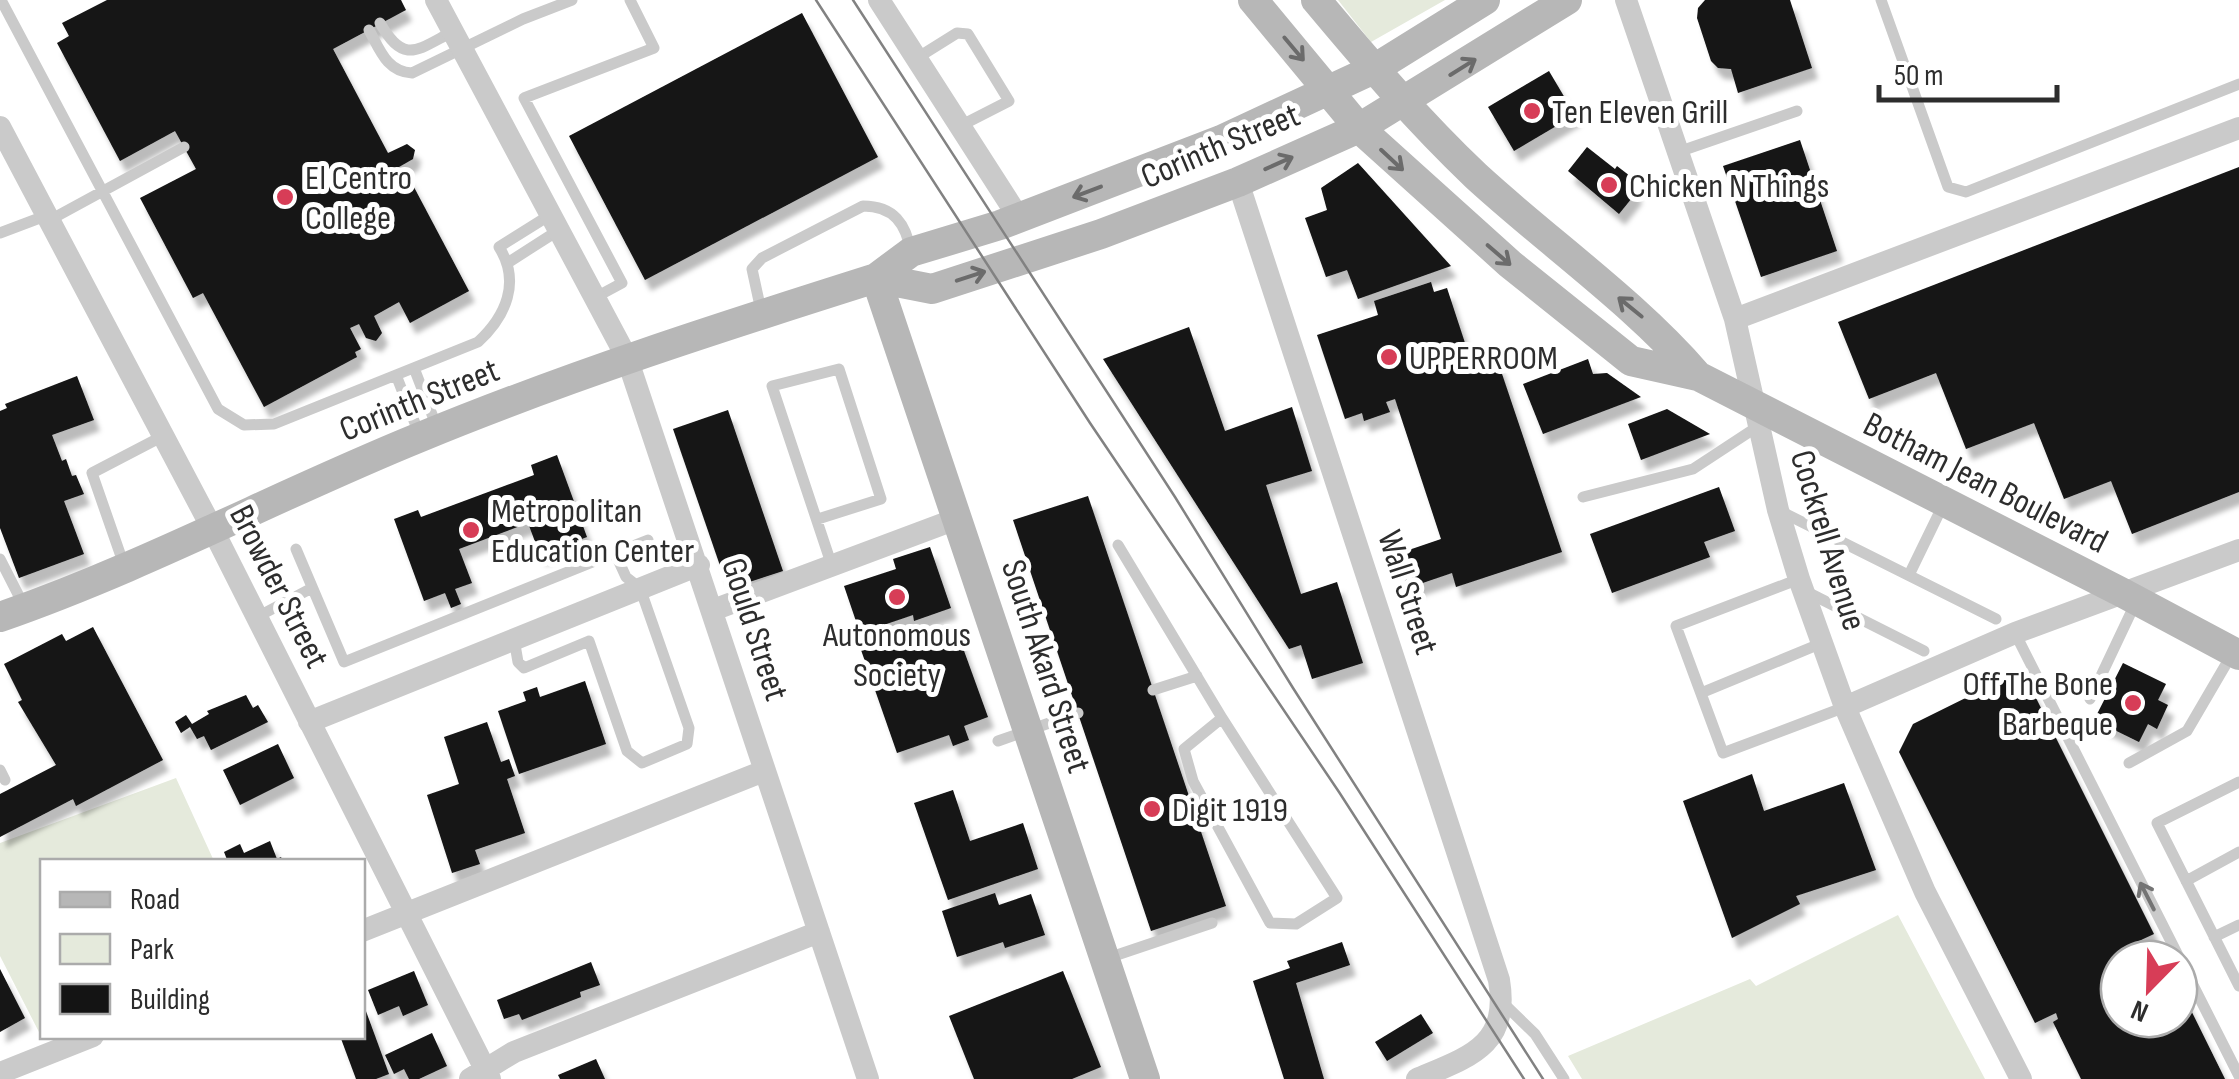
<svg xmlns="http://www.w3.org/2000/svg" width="2239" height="1079" viewBox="0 0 2239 1079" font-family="'Sofia Sans Condensed',sans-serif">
<defs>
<filter id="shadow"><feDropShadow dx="6" dy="11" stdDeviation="2.5" flood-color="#0004"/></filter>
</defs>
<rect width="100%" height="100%" fill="#fff"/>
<path fill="#e5eadc" d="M1338,0h107l-74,42z
M176,778l38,83 -172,1v171l-2,1 -40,-78v-113z
M1898,915l87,164h-403l-14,-23 182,-77 6,7z"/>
<path fill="#141414" filter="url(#shadow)" d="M107,0h294l5,10 -73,39 55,104 19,-9 8,6 -2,9 -14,8 4,9 4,-2 62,117 -59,32 -11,-21 -25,14 8,17 -6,8 -10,-3 -7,-14 -9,4 11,21 -6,3 2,5 -93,50 -61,-114 -10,5 -53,-100 56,-29 -21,-38 -55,30 -63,-118 12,-7 -7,-13z
M1705,0h85l22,68 -74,25 -7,-24 -13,-1 -7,-7 -14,-43 1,-10z
M802,13l76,144 -233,123 -76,-144z
M1549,71l26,44 -61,36 -26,-44z
M1800,140l37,111 -76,26 -38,-111z
M1587,147l28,22 2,-3 13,10 6,17 -17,21 -51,-43z
M1358,163l93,103 -93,33 -11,-29 -21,7 -21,-59 22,-8 -6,-22z
M2239,167v325l-107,42 -21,-53 -47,18 -30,-76 -68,26 -30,-76 -67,26 -31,-77z
M1431,282l3,10 13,-4 19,58 -3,1 3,9 19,-6 5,15 8,-3 64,190 -106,35 -4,-14 -44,15 -11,-34 44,-15 -46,-140 -9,3 4,10 -26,9 -2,-8 -17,6 -28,-84 61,-20 -4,-14z
M1189,327l36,104 67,-24 20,64 -46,14 35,109 36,-12 26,81 -51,16 -11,-34 -12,4 -186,-290z
M1588,359l5,15 14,-1 34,24 -98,37 -20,-50z
M77,376l17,44 -42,15 10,26 4,-2 6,17 4,-1 8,19 -20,7 20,53 -65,24 -19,-50v-117l7,-3 -2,-4z
M1667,409l43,25 -69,26 -13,-36z
M728,410l55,161 -55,18 -55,-160z
M557,455l30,82 -47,18 -12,-32 -69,26 13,34 -17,6 6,15 -10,4 -6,-15 -21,8 -30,-82 24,-9 3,7 113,-42 -3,-10z
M1719,487l16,44 -31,11 6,15 -98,36 -22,-59z
M1088,496l138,410 -75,25 -138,-411z
M930,547l21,61 -37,13 -1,-6 -53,18 -16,-47 52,-17 -3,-10z
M955,626l33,91 -24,9 5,14 -16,6 -4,-11 -52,18 -36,-103 34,-12 2,8z
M93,627l70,133 -87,46 -3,-7 -73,38v-43l56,-29 -38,-63 4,-2 -18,-36 58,-30 4,7z
M2123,663l43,21 -8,16 10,5 -11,24 -9,-5 -9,18 -45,-22z
M2022,670l132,264 -28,13 5,12h-12v60h60v-33l46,93h-144l-28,-57 5,-3 -2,-6 -21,10 -136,-271 14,-28z
M585,681l21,63 -87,30 -21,-63 28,-10 -3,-9 14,-5 3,10z
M246,695l7,13 5,-3 10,17 -57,28 -7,-14 -7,3 -7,-12 -9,6 -6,-11 11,-7 6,9 17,-10 -2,-3z
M487,722l14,40 8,-3 6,17 -8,3 18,54 -50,17 5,14 -28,9 -25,-78 32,-11 -15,-47z
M278,744l16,34 -54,27 -17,-35z
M1752,774l12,37 80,-28 32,87 -80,26 4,8 -68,34 -49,-137z
M953,790l17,51 53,-18 15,46 -90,31 -34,-97z
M270,841l7,18 4,-2 2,5h-55l-4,-10 16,-8 4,9z
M995,893l4,12 32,-11 14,41 -40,13 -2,-6 -46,15 -15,-46z
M1342,942l8,23 -54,18 28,96h-40l-31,-98 37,-13 -3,-7z
M591,962l9,23 -20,7 1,5 -59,23 -3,-6 -15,5 -7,-19z
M0,969l25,49 -25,14z
M414,971l14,34 -25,11 -4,-10 -21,9 -10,-25z
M1063,971l38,96 -29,12h-98l-25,-63z
M363,1003l26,71 -13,5h-20l-16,-43h22z
M1421,1014l12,19 -46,28 -12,-19z
M432,1033l15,33 -28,13h-10l-5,-10 -10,5 -9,-19z
M596,1059l9,20h-45l-2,-4z"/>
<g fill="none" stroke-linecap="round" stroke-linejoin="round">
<path stroke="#cacaca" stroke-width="11" d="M1,0l217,409 26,16 30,-1 204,-82c28,-26 43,-60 21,-95l51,-32
M1881,0l67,187 18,5 273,-108
M380,23c24,42 37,27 72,9
M369,30c11,20 18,42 43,43l111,-54 49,-19
M917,58l40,-25 11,1 41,67 -47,24
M1678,152l119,-41
M48,221l136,-74
M0,233l45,-17
M509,262l50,-32
M596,297l26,-14 -98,-185 130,-50 -24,-48
M762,315l-10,-46 10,-11 101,-52c31,0 43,18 48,46
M414,368l24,62
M396,375l24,61
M1583,497l110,-28 67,-44
M1780,511l216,108
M818,519l63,-20 -42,-130 -67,17 60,180
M1118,545l104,173
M296,549l48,113 271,-109 11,24 14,11 49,140 -2,16 -45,19 -15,-12 -38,-110 -65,27 -6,-6 -4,-23
M615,553l33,-13
M0,559l23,45
M124,565l-32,-92 71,-37
M1909,575l35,-72
M1799,579l-123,47 47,127 122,-46
M1807,592l117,59
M257,617l55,-29
M2015,633l224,443
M1153,690l44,-14
M1701,693l121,-50
M2090,699l45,-95
M1222,718l115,180 -41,26 -26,-1 -77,-142 -9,-32z
M998,741l80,-28
M2129,763l58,-32 45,-77
M0,770l5,10
M2239,782l-82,41 82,163
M2186,881l53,-29
M2214,937l25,-12
M1105,959l107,-36
M1502,1002l33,32 29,45"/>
<path stroke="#cacaca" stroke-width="22" d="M436,0l191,358 241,721
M879,0l140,218
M1626,0l109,319 43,191 21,69 46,128 80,185 96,187
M0,127l213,403 277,549
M1238,182l261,798c11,66 -30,77 -82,99
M1735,319l504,-191
M713,610l246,-92
M1845,707l170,-74 224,-83
M309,722l390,-157
M362,931l402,-160
M0,1073l93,-37
M470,1079l44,-27 305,-120"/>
<path stroke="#b7b7b7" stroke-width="30" d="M1253,0l106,128 151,136 121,97 67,15 423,216 118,63
M1316,0c51,61 102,121 160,176 73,67 157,125 222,200
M876,278l269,801
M876,278l56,11 169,-55 137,-52 121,-54 208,-128
M0,617c144,-50 278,-122 418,-179 150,-62 303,-111 458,-160l35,-26 89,-27 221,-85 153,-71 111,-69"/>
<path stroke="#828282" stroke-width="2.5" d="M816,0l274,423 249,369 185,287
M853,0l322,497 118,191 250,391"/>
</g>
<defs><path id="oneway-shaft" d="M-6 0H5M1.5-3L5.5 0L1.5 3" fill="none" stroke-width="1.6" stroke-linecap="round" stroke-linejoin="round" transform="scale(2.5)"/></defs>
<g stroke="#6b6b6b">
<use href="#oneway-shaft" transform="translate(1294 49) rotate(50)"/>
<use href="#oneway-shaft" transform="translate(1463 67) rotate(-32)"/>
<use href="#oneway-shaft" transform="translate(1392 160) rotate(43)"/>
<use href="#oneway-shaft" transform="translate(1279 163) rotate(-24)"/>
<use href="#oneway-shaft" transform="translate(1087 192) rotate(159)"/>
<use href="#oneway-shaft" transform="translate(1499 255) rotate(41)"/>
<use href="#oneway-shaft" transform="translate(971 276) rotate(-18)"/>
<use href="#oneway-shaft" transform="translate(1630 307) rotate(-141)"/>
</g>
<use stroke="#747474" href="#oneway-shaft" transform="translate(2147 896) rotate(-117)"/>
<g fill="#d73d57" stroke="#fff" stroke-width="4">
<circle cx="1532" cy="111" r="10"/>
<circle cx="1609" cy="185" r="10"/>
<circle cx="285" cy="197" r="10"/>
<circle cx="1389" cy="357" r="10"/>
<circle cx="471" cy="530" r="10"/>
<circle cx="897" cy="597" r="10"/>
<circle cx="2133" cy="703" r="10"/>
<circle cx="1152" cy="809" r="10"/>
</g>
<g text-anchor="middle" stroke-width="10" stroke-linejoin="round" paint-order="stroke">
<g font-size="35" fill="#2d2d2d" stroke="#fff" text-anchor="start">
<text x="1552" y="123">Ten Eleven Grill</text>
<text x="305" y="189">El Centro<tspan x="305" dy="40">College</tspan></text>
<text x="1629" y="197">Chicken N Things</text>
<text x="1409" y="369">UPPERROOM</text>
<text x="491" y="522">Metropolitan<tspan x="491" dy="40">Education Center</tspan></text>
<text x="897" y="646" text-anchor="middle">Autonomous<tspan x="897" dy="40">Society</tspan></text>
<text x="2113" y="695" text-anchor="end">Off The Bone<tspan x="2113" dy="40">Barbeque</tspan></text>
<text x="1172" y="821">Digit 1919</text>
</g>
<g font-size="35" fill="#2d2d2d" stroke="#fff">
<text transform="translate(1220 145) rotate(-23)" y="12">Corinth Street</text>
<text transform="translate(419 399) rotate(-22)" y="12">Corinth Street</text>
<text transform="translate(1986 482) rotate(27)" y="12">Botham Jean Boulevard</text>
<text transform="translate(1829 540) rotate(73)" y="12">Cockrell Avenue</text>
<text transform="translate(280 586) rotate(63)" y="12">Browder Street</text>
<text transform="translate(1409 592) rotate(72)" y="12">Wall Street</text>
<text transform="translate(756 629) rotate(72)" y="12">Gould Street</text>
<text transform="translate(1047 666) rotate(72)" y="12">South Akard Street</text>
</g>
</g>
<rect x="40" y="859" width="325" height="180" fill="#ffffff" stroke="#ababab" stroke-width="2.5"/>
<rect x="60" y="892" width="50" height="15" fill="#b7b7b7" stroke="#ababab" stroke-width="2.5"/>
<text x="130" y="909" font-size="30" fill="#2d2d2d">Road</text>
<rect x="60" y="934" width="50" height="30" fill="#e5eadc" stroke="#ababab" stroke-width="2.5"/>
<text x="130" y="959" font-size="30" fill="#2d2d2d">Park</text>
<rect x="60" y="984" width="50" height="30" fill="#141414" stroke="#ababab" stroke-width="2.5"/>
<text x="130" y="1009" font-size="30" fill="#2d2d2d">Building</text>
<g transform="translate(2149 989) rotate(203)"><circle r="48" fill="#ffffff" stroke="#ababab" stroke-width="2.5"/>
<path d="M0-8L18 38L0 25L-18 38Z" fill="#d73d57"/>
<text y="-15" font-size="28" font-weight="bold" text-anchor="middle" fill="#2d2d2d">N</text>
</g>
<path d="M1879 85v15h178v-15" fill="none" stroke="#2d2d2d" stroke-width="5"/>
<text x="1894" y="85" font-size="30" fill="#2d2d2d" stroke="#ffffff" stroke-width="8" paint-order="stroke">50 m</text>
</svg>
